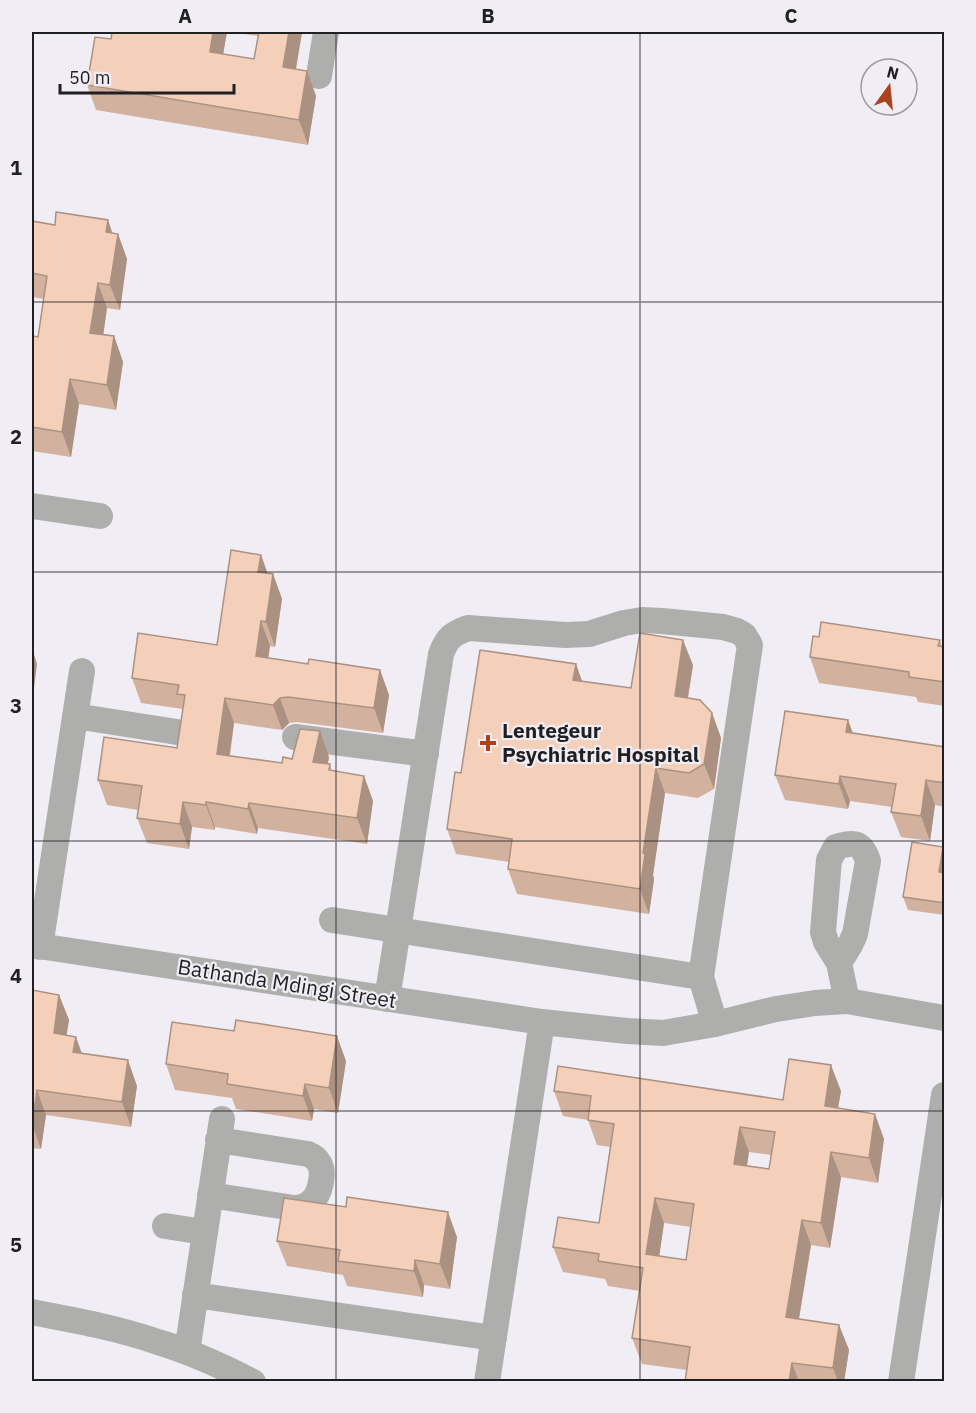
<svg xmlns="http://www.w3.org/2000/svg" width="976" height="1413" viewBox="0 0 976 1413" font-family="'IBM Plex Sans',sans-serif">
<rect width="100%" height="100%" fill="#f0edf4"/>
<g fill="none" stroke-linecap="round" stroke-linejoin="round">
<path stroke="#aeafad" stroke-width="26" d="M319,76l7,-44
M32,506l68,10
M75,716l102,16
M295,737l131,17
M332,920l369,57 49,-332 -6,-10 -7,-4 -14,-4 -61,-6 -20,-1 -18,3 -35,11 -24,1 -97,-7c-16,6 -21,10 -27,26 -17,115 -36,230 -54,345
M32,945l510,77 85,9 36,2 52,-9 61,-15 39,-6 32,-2 97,17
M40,947l42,-276
M839,963l11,-18 5,-11 13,-73c-6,-19 -14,-20 -32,-14l-7,13 -6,72 3,10 13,21 8,38
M701,977l14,47
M210,1195l84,13c7,0 13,-2 18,-7 8,-7 13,-28 7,-38 -2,-4 -6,-7 -11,-9l-90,-14
M165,1226l39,6
M195,1295l299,43
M32,1312c42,8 85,16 126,30 33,10 64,24 95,40
M187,1352l35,-233
M487,1382l55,-360
M901,1382l43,-287"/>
</g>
<path fill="#d2b29f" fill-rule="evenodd" d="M112,32h115l-4,22 31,5 4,-23 -27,-4h71l-6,37 11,2 9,25 -8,49 -212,-35 -9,-25 24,-46z
M108,220l4,13 6,1 9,25 -7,51 -13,-2 -4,27 11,1 9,26 -7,48 -37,-6 -8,53 -39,-6v-115l6,1 6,-38 -12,-2v-76l23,4z
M261,555l6,18 6,1 9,25 -7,48 -5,-1 -2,12 40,6 72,6 9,25 -6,38 -86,-11 -8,1 -7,7 -48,-7 -4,33 52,7 10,-4 37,-2 -1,7h2l2,7 32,5 9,25 -6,43 -109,-16 -1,6 -42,-7v3l-23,-3 -3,22 -42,-6 -10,-25 1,-8 -31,-5 -9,-25 79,-32 6,-39 -42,-6 -9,-25 85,-33z
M940,640l2,7h3v59l-27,-4 -2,-5 -97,-14 -9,-26z
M576,664l6,17 49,7 62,-23 -5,33 24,15 9,25 -7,51 -16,9 -33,-5 -12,82 1,4 -5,35 -132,-20 -9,-25 1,-7 -53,-8 -9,-25 14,-56z
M848,720l5,13 92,14v60l-10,-2 -5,36 -29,-4 -10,-25 1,-5 -42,-6 -2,8 -63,-9 -10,-25z
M943,847l2,4v64l-37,-5 -5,-13z
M32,990l27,5 10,25 -3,15 16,18 55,33 -6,41 -85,-12 -5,34 -9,-1z
M346,1061l-8,52 -24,-4 -2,12 -76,-12 -4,-11 -57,-8 -9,-26z
M554,1091l229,9 58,-9 -3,17 46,31 -6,44 -37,-6 -11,71 -19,-3 -12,74 40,6 10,25 -5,32h-159l2,-12 -45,-6 -10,-26 8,-47 -32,-5 -3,-7 -42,-7 -10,-25 46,-24 11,-76 -13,-2 -9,-25 -25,-4zM749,1152l22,3 -2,14 -22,-3zM664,1223l27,4 -5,33 -27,-4z
M457,1237l-7,52 -26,-4 -1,12 -76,-11 -4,-11 -56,-9 -10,-25z"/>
<path fill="#ab9182" d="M213,32h14l-8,46 -9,-26z
M289,32h13l-10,60 -9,-25z
M307,71l9,25 -8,49 -9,-25z
M108,220l8,24 2,-10 9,25 -7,51 -10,-25 -4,-53z
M98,283l9,25 -7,50 -10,-25z
M114,336l9,26 -7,48 -9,-25z
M70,379l9,25 -8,53 -9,-25z
M261,555l9,25 -12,-8z
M273,574l9,25 -7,48 -9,-25z
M261,621l9,25 -5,35 -9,-25z
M683,640l10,25 -9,56 -9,-25z
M32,648l5,16 -5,40z
M576,664l9,26 -12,-10z
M380,670l9,25 -6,38 -9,-25z
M225,698l9,25 -8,56 -9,-25z
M280,698l9,25 -7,7 -9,-25z
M712,713l9,25 -7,51 -10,-25z
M848,720l9,26 -11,-14z
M320,731l9,26 -7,30 -9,-25z
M656,768l9,25 -12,82 1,4 -5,35 -9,-25 3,-36z
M364,776l9,25 -6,43 -10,-26z
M840,776l10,25 -2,8 -9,-25z
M926,780l9,25 -5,36 -9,-25z
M183,802l9,25 -3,22 -9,-25z
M206,802l9,25v3l-9,-25z
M249,803l9,25 -1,6 -9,-25z
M943,847l2,4v31l-6,-10z
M59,995l10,25 -6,39 -9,-26z
M337,1036l9,25 -8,52 -9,-25z
M76,1037l9,25 -12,-10z
M128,1060l9,26 -6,41 -9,-25z
M831,1065l10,26 -7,40 -9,-25z
M305,1084l9,25 -2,12 -9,-25z
M37,1090l9,25 -5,34 -9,-25z
M875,1114l9,25 -6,44 -9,-25z
M740,1127l9,25 -6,37 -9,-25z
M831,1152l10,25 -11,71 -9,-25z
M655,1198l9,25 -8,56 -10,-25z
M448,1212l9,25 -7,52 -10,-25z
M802,1220l9,25 -16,97 -9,-25z
M415,1260l9,25 -1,12 -9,-26z
M839,1325l10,25 -5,32h-6l-5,-14z
M792,1363l7,19h-10z"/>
<path fill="#f4cfb9" stroke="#ab9182" stroke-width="1.5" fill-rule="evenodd" d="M112,32h101l-3,20 44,7 5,-27h30l-6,35 24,4 -8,49 -212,-35 8,-48 16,2z
M56,212l52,8 -2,12 12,2 -8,51 -12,-2 -8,50 24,3 -7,49 -37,-6 -8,53 -30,-5v-91l6,1 9,-61 -15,-3v-52l23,4z
M231,550l30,5 -3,17 15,2 -7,48 -5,-1 -5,35 52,8 1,-5 71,11 -6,38 -86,-11 -8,1 -7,7 -48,-7 -8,56 65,9 1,-6 9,2 8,-30 20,2 -7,31 17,2 -1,6 35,6 -7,42 -108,-15 -1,6 -42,-7v3l-23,-3 -3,22 -43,-6 5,-32 -44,-6 6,-43 73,11 8,-53 -8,-1 2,-9 -47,-7 6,-45 79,12z
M821,622l119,18 -2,6 7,1v35l-36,-5v-5l-99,-15 3,-21 6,1z
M640,633l43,7 -8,56 25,4 12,13 -8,51 -15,9 -33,-5 -13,85 2,1 -5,35 -132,-20 4,-30 -65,-10 8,-57 6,1 19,-123 96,14 -3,16 58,8z
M785,711l63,9 -2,12 99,15v36l-19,-3 -5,36 -30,-4 5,-28 -56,-8 -1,8 -64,-9z
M912,842l31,5 -4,25 6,1v30l-42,-6z
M32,990l27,5 -5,38 22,4 -3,15 55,8 -6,42 -85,-12 -5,34z
M236,1020l101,16 -8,52 -24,-4 -2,12 -76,-12 1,-10 -62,-10 6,-42 62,9z
M789,1059l42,6 -6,41 50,8 -6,44 -38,-6 -10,71 -19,-3 -16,97 53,8 -6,43 -41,-5 -3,19h-104l5,-35 -58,-9 11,-70 -45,-7 1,-7 -46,-7 5,-30 41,6 15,-99 -26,-4 3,-24 -37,-5 4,-25 225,34zM740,1127l35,5 -6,37 -35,-5zM655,1198l39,6 -8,56 -40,-6z
M347,1197l101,15 -8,52 -25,-4 -1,11 -76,-10 2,-11 -63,-9 7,-43 62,9z"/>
<path fill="none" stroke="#201f21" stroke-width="1.5" stroke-opacity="0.55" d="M336,32v1350M640,32v1350M32,302h912M32,572h912M32,841h912M32,1111h912"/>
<path fill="#aa431d" stroke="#f0edf4" stroke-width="2" d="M485 734h6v6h6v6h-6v6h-6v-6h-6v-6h6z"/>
<g text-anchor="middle" stroke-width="4.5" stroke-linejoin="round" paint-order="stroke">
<g font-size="21" font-weight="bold" fill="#201f21" stroke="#f0edf4" text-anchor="start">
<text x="502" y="738">Lentegeur<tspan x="502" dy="24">Psychiatric Hospital</tspan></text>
</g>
<g font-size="21" fill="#201f21" stroke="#f0edf4">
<text transform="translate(287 984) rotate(9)" y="7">Bathanda Mdingi Street</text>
</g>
</g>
<rect width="976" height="1413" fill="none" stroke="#f0edf4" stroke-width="66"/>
<g transform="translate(889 87) rotate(15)"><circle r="28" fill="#f0edf4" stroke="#9d9ba0" stroke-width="1.5"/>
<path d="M0-4.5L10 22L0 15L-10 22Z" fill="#aa431d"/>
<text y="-9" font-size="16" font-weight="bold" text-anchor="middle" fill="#201f21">N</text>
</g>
<path d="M60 84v9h174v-9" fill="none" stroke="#201f21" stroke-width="3"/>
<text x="69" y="84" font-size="18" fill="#201f21" stroke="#f0edf4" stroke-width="4.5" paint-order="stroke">50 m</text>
<rect x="33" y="33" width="910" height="1347" fill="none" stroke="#201f21" stroke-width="2"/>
<g font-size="20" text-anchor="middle" font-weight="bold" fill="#201f21">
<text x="185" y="23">A</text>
<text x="488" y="23">B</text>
<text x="791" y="23">C</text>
<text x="16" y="175">1</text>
<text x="16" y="444">2</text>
<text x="16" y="713">3</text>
<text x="16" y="983">4</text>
<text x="16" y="1252">5</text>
</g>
</svg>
